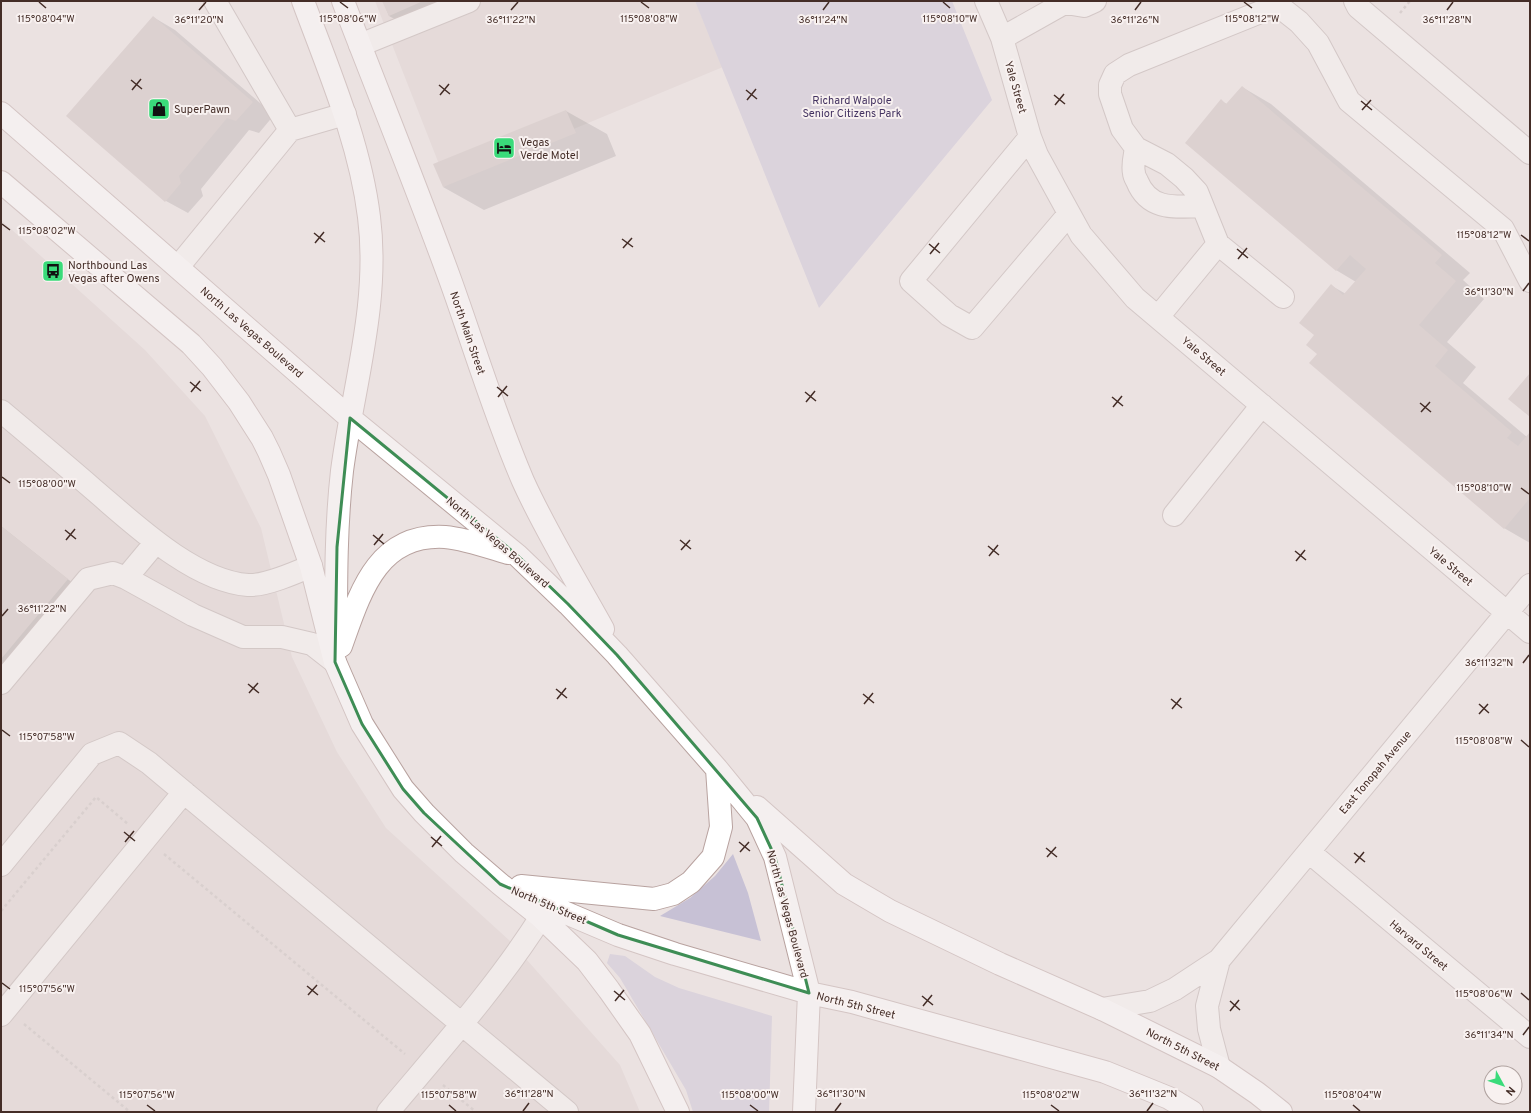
<svg xmlns="http://www.w3.org/2000/svg" width="1531" height="1113" viewBox="0 0 1531 1113" font-family="Overpass,sans-serif">
<rect width="100%" height="100%" fill="#ebe2e1"/>
<path fill="#ddd1ce" d="M375,1h320l28,66 -277,115z
M1,220l144,130 60,66 56,112 31,129 45,95 49,76 125,114 109,123 20,47h-639z"/>
<path fill="#c7c1d5" d="M695,1h257l40,99 -173,208z
M733,854l15,39 13,48 -101,-25 30,-18 25,-22z
M610,954l15,2 30,21 24,11 93,28 -3,96h-76l-7,-22 -66,-112 -13,-15z"/>
<path fill="#0003" d="M383,1h91l-63,27 -22,-12z
M153,17l22,13 99,85 -15,18 -10,-3 -48,59 2,7 -15,17 -22,-12z
M1242,87l29,17 199,169 -7,7 21,19 -37,43 29,25 -13,16 64,54 3,-3v109l-26,-15 -186,-174 -3,-19 17,-49 14,8 10,-12 -20,-12 -115,-169 6,3z
M566,111l41,23 9,22 -132,54 -41,-23z
M1,526l73,58 -73,88z"/>
<path fill="#cbbdba" d="M382,1h41l-34,15z
M153,16l100,86 -17,19 -9,-3 -48,58 2,7 -16,19 -99,-86z
M1242,86l200,169 -7,8 21,18 -37,44 29,25 -13,16 77,66 -5,6 11,8 12,-14v66l-26,31 -195,-166 8,-9 -11,-9 8,-10 -15,-12 32,-39 12,11 23,-26 -16,-14 -14,16 -151,-128 36,-44 5,5z
M566,110l10,23 -133,54 -10,-23z
M1530,373v44l-22,-18z
M1,526l67,53 -67,80z"/>
<g fill="none" stroke-linecap="round" stroke-linejoin="round">
<g stroke="#b6a8a5" stroke-width="24">
<path id="minor" d="M215,1l75,129 55,-16
M986,1l16,37 28,99 7,18 44,80 54,63 395,334
M1355,1l3,6 172,146
M1066,3l18,3 11,-5
M1002,38l66,-37
M360,45l109,-44
M1030,137l-119,144 38,34 23,13 97,-114
M1136,148c-1,7 -4,17 -2,25 0,3 2,6 3,8 12,30 39,26 65,25
M1218,244l-21,-52 -13,-14 -17,-14 -31,-16 -14,-19 -12,-35v-9l5,-11 14,-9 144,-58 12,4 14,11 19,21 31,58 154,128 27,52
M178,267l112,-137
M1158,317l60,-73 65,53
M1,411c31,26 62,52 92,78 40,34 100,92 155,96 17,1 47,-12 63,-19
M1174,515l88,-110
M126,578l30,-36
M1,683l87,-104 25,-6 13,5 67,37 50,22h39l30,7 23,18
M1309,852l221,185
M1,865l91,-111 27,-11 30,20 418,349
M1219,960l-12,46 2,23 10,38
M1102,1009l48,-8 25,-12 44,-29 311,-375
M1,1015l183,-223
M388,1112c52,-62 110,-127 153,-195"/>
</g>
<g stroke="#b8a29f" stroke-width="24">
<path id="major" d="M303,1c26,70 57,142 66,216 11,86 -16,170 -27,254 -6,53 -6,108 -6,162
M343,1c36,94 74,187 108,281 24,67 44,134 72,199 23,51 53,99 80,148
M1,113l349,305 167,137 51,49 49,51 100,114 40,49 18,39 34,136 -5,119
M1,182l190,162 21,23 27,35 23,36 7,14 10,23 32,91 24,96 27,62 41,65 21,24 40,40 36,31 41,33 46,44 22,29 31,44 38,78
M341,646c19,-53 36,-113 104,-109 21,2 43,10 63,16
M757,807l87,77 46,27 110,53 102,45 117,58 38,26 24,19
M521,886l133,13 19,-5 18,-12 22,-25 8,-30 -4,-58
M526,896l92,39 57,19 134,39 43,9 253,70 64,26 23,14"/>
</g>
<path stroke="#c3b9b6" stroke-width="2.5" stroke-dasharray="3 3" stroke-linecap="butt" d="M1400,13l10,-12
M164,854l241,200
M1,911l95,-114 32,27
M24,1024l106,88
M443,1085l33,27"/>
<use href="#minor" stroke="#f9f5f4" stroke-width="22"/>
<use href="#major" stroke="#fff" stroke-width="22"/>
</g>
<path d="M0 0H1531V1113H0ZM350,418l167,137 51,49 49,51 140,163 18,39 34,136 -191,-58 -118,-51 -76,-71 -21,-24 -41,-65 -27,-62 2,-115z" fill="#ebe2e1" fill-opacity=".55" fill-rule="evenodd"/>
<path fill="none" stroke="#3e8d55" stroke-width="3" stroke-linejoin="round" d="M350,418l167,137 51,49 49,51 140,163 18,39 34,136 -191,-58 -118,-51 -76,-71 -21,-24 -41,-65 -27,-62 2,-115z"/>
<path fill="none" stroke="#442d27" stroke-width="1.5" d="M39,2l7,6M340,2l8,6M641,2l8,6M943,2l7,6M1244,2l8,6M199,10l7,-8M511,10l7,-8M823,10l6,-8M1135,10l6,-8M1447,10l6,-8M131,80l11,9M439,85l11,9M132,90l9,-11M746,90l11,9M440,95l9,-11M1054,95l11,9M747,100l9,-11M1361,101l11,9M1055,105l9,-11M1362,110l9,-10M2,224l8,6M314,233l11,9M1521,235l8,6M622,239l11,8M315,243l9,-11M929,244l11,9M623,248l9,-10M1237,249l11,9M930,254l9,-11M1238,259l9,-11M1523,291l6,-8M190,382l11,9M497,387l11,9M191,392l9,-11M805,392l11,9M498,397l9,-11M1112,397l11,9M806,402l9,-11M1420,403l11,9M1113,407l9,-11M1421,412l9,-10M2,477l8,6M1521,488l8,6M65,530l11,9M373,535l11,9M66,540l9,-11M680,540l11,9M374,545l9,-11M988,546l11,9M681,550l9,-10M1295,551l11,9M989,556l9,-11M1296,561l9,-11M2,616l6,-7M1523,663l6,-8M248,684l11,9M556,689l11,9M249,693l9,-10M863,694l11,9M557,699l9,-11M1171,699l11,9M864,704l9,-11M1479,704l10,9M1172,709l9,-11M1479,714l9,-10M2,730l8,6M1521,740l8,7M124,832l11,9M431,837l11,9M125,842l9,-11M739,842l11,9M432,847l9,-11M1046,848l11,9M740,852l9,-10M1354,853l11,9M1047,857l9,-10M1355,863l9,-11M2,983l8,6M307,986l11,9M614,991l11,9M1521,993l8,7M308,995l9,-10M922,996l11,9M615,1001l9,-11M1230,1001l10,9M923,1006l9,-11M1230,1011l9,-11M1523,1035l6,-8M147,1105l8,6M449,1105l7,6M750,1105l8,6M1051,1105l8,6M1353,1105l7,6M523,1111l6,-8M835,1111l6,-8M1147,1111l6,-8"/>
<defs>
<g id="shop-square" transform="scale(1.15)"><rect x="-9" y="-9" width="18" height="18" rx="4" fill="#3adb7a" stroke="#f8f1f0"/><path d="M-5-2.5h2.3a2.7 3.5 0 0 1 5.4 0H5L5.5 6h-11ZM-1.5-2.5h3a1.5 2.3 0 0 0-3 0Z" fill="#111"/></g>
<g id="hotel-square" transform="scale(1.15)"><rect x="-9" y="-9" width="18" height="18" rx="4" fill="#3adb7a" stroke="#f8f1f0"/><path d="M-6-4.5h1.5V1H6V5H4.5V3h-9V5H-6ZM-4 0a1.8 1.8 0 1 1 3.6 0ZM.5 0V-2.5h3Q6-2.5 6 0Z" fill="#111"/></g>
<g id="bus-square" transform="scale(1.15)"><rect x="-9" y="-9" width="18" height="18" rx="4" fill="#3adb7a" stroke="#f8f1f0"/><path d="M-5-6H5V4H4V6H2V4H-2V6H-4V4H-5ZM-3.5-4V0h7V-4ZM-3.5 1.2v1.5H-2V1.2ZM2 1.2v1.5H3.5V1.2Z" fill="#111"/></g>
</defs>
<g fill-rule="evenodd">
<use href="#shop-square" x="159" y="109"/>
<use href="#hotel-square" x="504" y="148"/>
<use href="#bus-square" x="53" y="271"/>
</g>
<g text-anchor="middle" stroke-width="4" stroke-linejoin="round" paint-order="stroke">
<g font-size="11" fill="#442d27" stroke="#f8f1f0">
<text transform="translate(1016 87) rotate(74)" y="4">Yale Street</text>
<text transform="translate(252 332) rotate(41)" y="4">North Las Vegas Boulevard</text>
<text transform="translate(468 333) rotate(71)" y="4">North Main Street</text>
<text transform="translate(1204 356) rotate(40)" y="4">Yale Street</text>
<text transform="translate(498 542) rotate(41)" y="4">North Las Vegas Boulevard</text>
<text transform="translate(1451 566) rotate(40)" y="4">Yale Street</text>
<text transform="translate(1375 772) rotate(-50)" y="4">East Tonopah Avenue</text>
<text transform="translate(549 905) rotate(23)" y="4">North 5th Street</text>
<text transform="translate(788 914) rotate(75)" y="4">North Las Vegas Boulevard</text>
<text transform="translate(1419 945) rotate(40)" y="4">Harvard Street</text>
<text transform="translate(856 1005) rotate(14)" y="4">North 5th Street</text>
<text transform="translate(1183 1049) rotate(27)" y="4">North 5th Street</text>
</g>
<g font-size="11" fill="#443361" stroke="#f8f1f0">
<text x="852" y="104">Richard Walpole<tspan x="852" dy="13">Senior Citizens Park</tspan></text>
</g>
<g font-size="11" fill="#442d27" stroke="#f8f1f0" text-anchor="start">
<text x="174" y="113">SuperPawn</text>
<text x="520" y="146">Vegas<tspan x="520" dy="13">Verde Motel</tspan></text>
<text x="68" y="269">Northbound Las<tspan x="68" dy="13">Vegas after Owens</tspan></text>
</g>
</g>
<g font-size="10" text-anchor="middle" fill="#442d27" stroke="#f8f1f0" stroke-width="4" stroke-linejoin="round" paint-order="stroke">
<text x="46" y="22">115°08'04"W</text>
<text x="348" y="22">115°08'06"W</text>
<text x="649" y="22">115°08'08"W</text>
<text x="1252" y="22">115°08'12"W</text>
<text x="950" y="22">115°08'10"W</text>
<text x="199" y="23">36°11'20"N</text>
<text x="511" y="23">36°11'22"N</text>
<text x="823" y="23">36°11'24"N</text>
<text x="1135" y="23">36°11'26"N</text>
<text x="1447" y="23">36°11'28"N</text>
<text x="47" y="234">115°08'02"W</text>
<text x="1484" y="238">115°08'12"W</text>
<text x="1489" y="295">36°11'30"N</text>
<text x="47" y="487">115°08'00"W</text>
<text x="1484" y="491">115°08'10"W</text>
<text x="42" y="612">36°11'22"N</text>
<text x="1489" y="666">36°11'32"N</text>
<text x="47" y="740">115°07'58"W</text>
<text x="1484" y="744">115°08'08"W</text>
<text x="47" y="992">115°07'56"W</text>
<text x="1484" y="997">115°08'06"W</text>
<text x="1489" y="1038">36°11'34"N</text>
<text x="529" y="1097">36°11'28"N</text>
<text x="841" y="1097">36°11'30"N</text>
<text x="1153" y="1097">36°11'32"N</text>
<text x="147" y="1098">115°07'56"W</text>
<text x="449" y="1098">115°07'58"W</text>
<text x="750" y="1098">115°08'00"W</text>
<text x="1051" y="1098">115°08'02"W</text>
<text x="1353" y="1098">115°08'04"W</text>
</g>
<rect width="1531" height="1113" fill="none" stroke="#442d27" stroke-width="4"/>
<g transform="translate(1503 1085) rotate(130)"><circle r="19" fill="#f8f1f0" stroke="#b0a3a0"/>
<path d="M0-3L7 15L0 10L-7 15Z" fill="#3adb7a"/>
<text y="-6" font-size="11" font-weight="bold" text-anchor="middle" fill="#442d27">N</text>
</g>
</svg>
